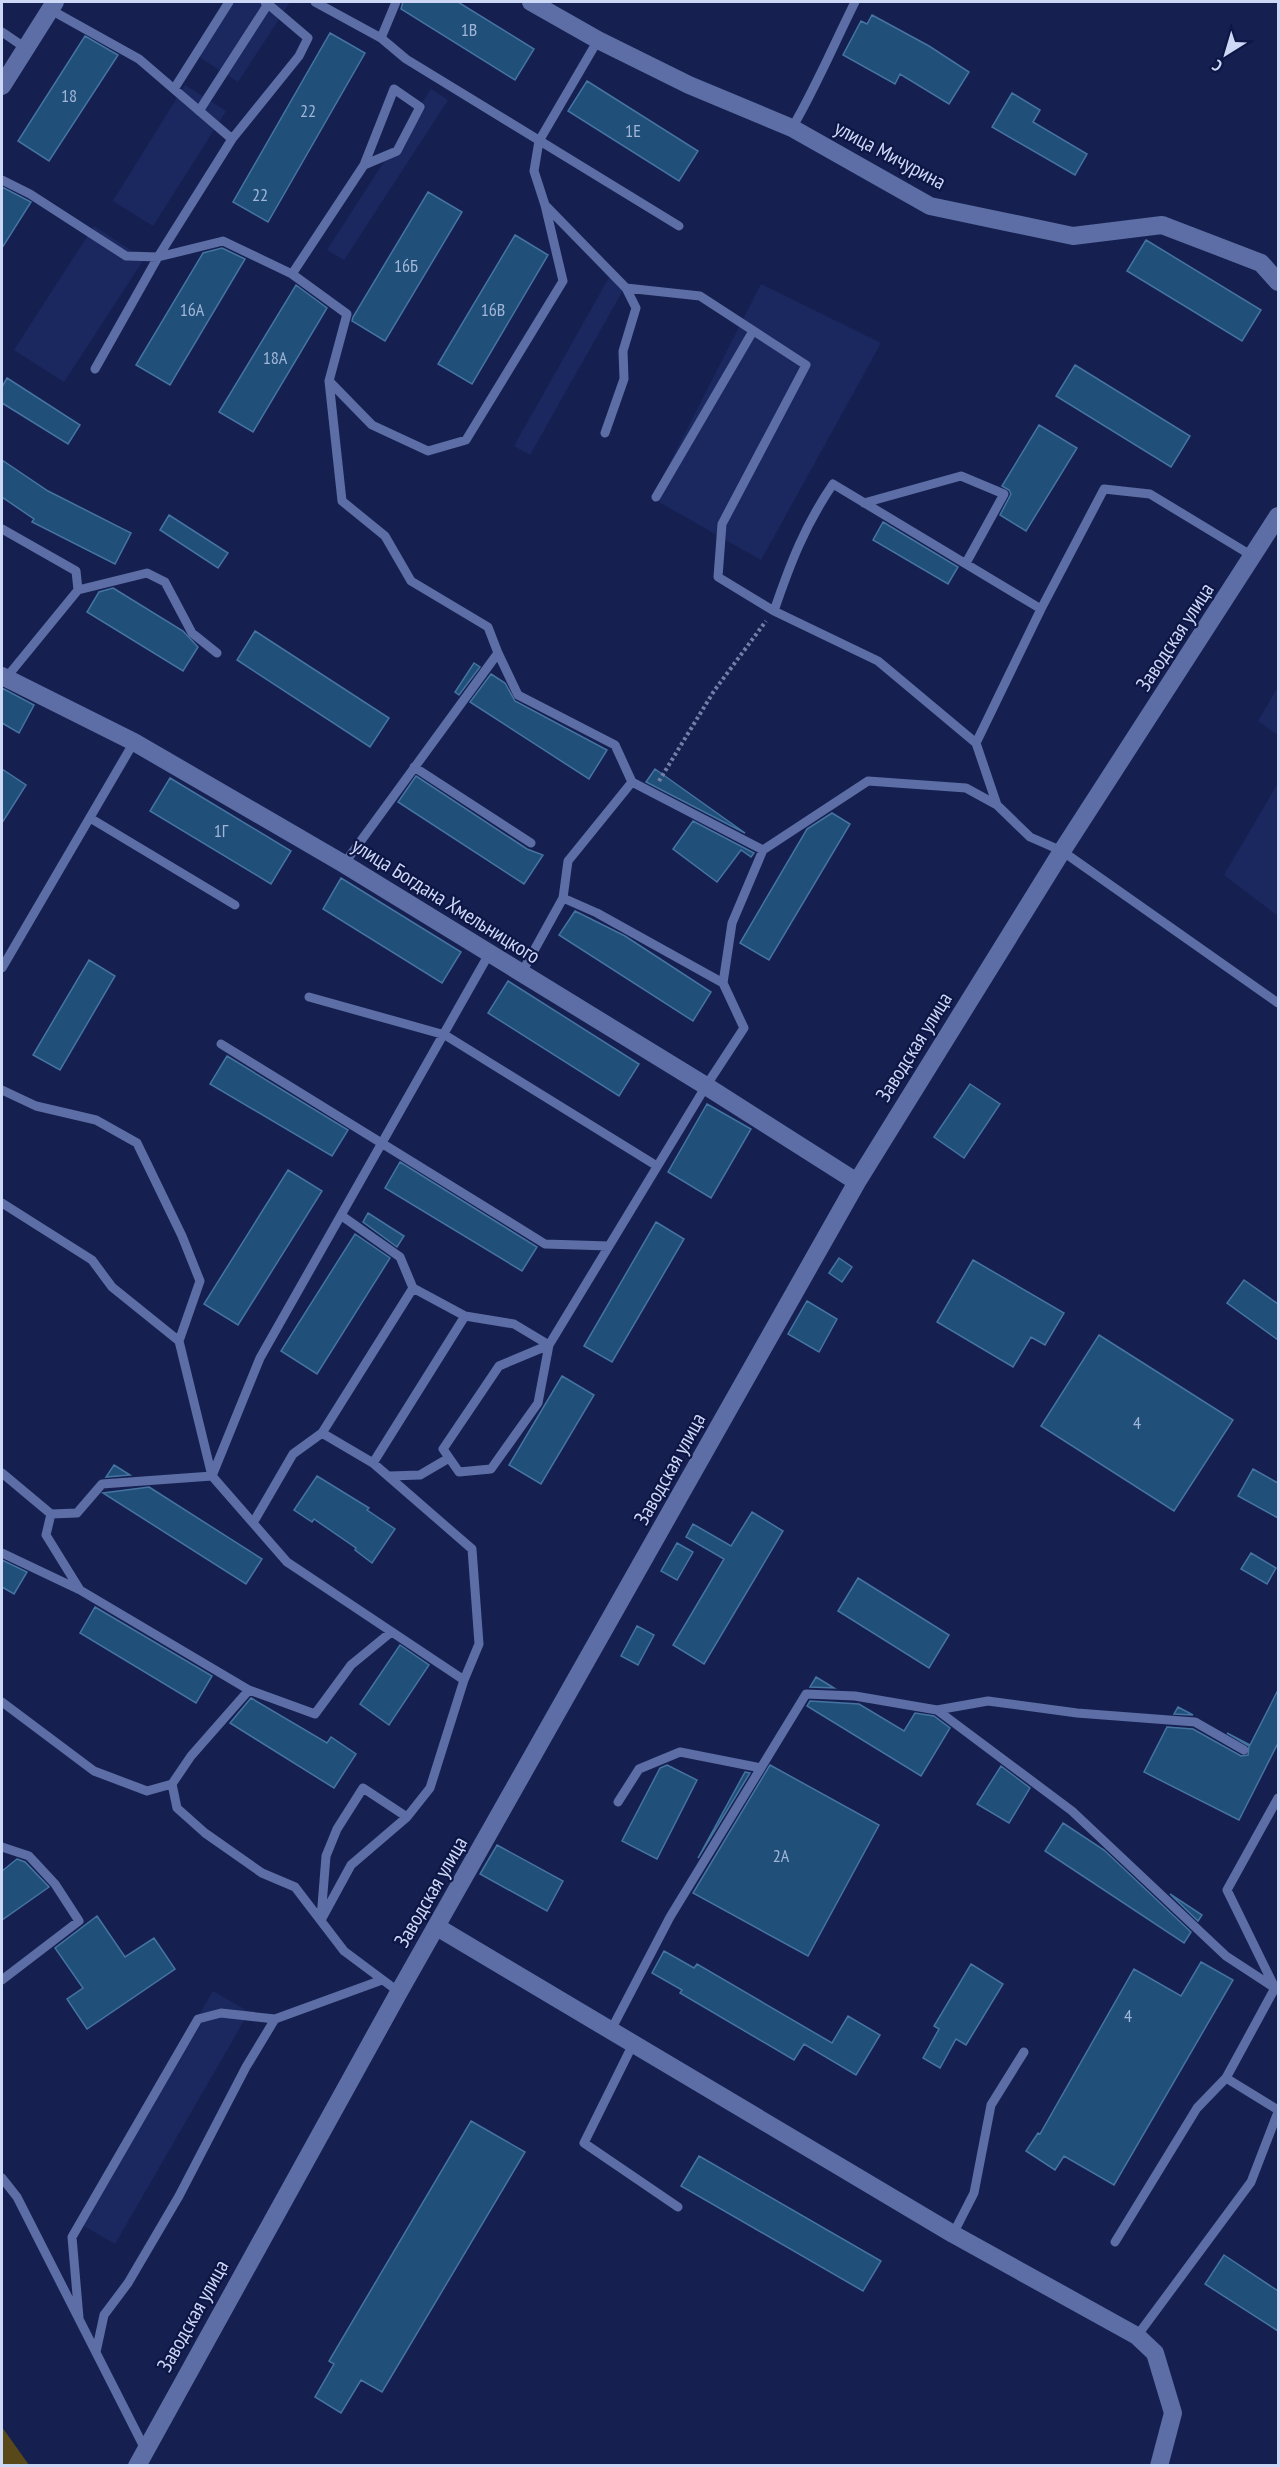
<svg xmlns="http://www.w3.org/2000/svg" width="1280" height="2467" viewBox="0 0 1280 2467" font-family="'PT Sans Narrow',sans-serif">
<rect width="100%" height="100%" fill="#152050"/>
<path fill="#1b285f" d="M230,2h60l-52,80 -42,-27z
M185,85l41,26 -73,115 -40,-25z
M431,89l17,11 -104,160 -17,-10z
M94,226l50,33 -80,123 -50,-32z
M611,274l16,9 -97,172 -16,-9z
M761,284l120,59 -120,217 -109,-62z
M1278,687v48l-20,-14z
M1278,783v133l-54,-41z
M213,1991l36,21 -134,232 -36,-21z"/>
<path fill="#58481a" d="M2,2427l27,38h-27z"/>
<path fill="#204f7a" stroke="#4674a2" stroke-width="1.5" d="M403,2h55l76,47 -19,31 -114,-71z
M872,15l57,31 40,26 -20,32 -49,-30 -5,10 -52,-29 18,-34 6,3z
M330,33l35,20 -97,169 -35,-20z
M85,36l33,19 -69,106 -31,-20z
M587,81l111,70 -19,30 -111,-70z
M1012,93l28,17 -7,12 54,32 -12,21 -83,-48z
M2,187l29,15 -29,46z
M428,192l34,20 -77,129 -33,-20 1,-4z
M515,235l33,20 -76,129 -34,-20z
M1146,240l115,70 -19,31 -115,-70z
M222,248l23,11 -75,126 -34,-20 67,-112z
M296,285l31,23 -74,124 -34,-20z
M1075,365l115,71 -19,31 -115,-71z
M7,378l73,47 -12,19 -66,-41v-16z
M1039,425l38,23 -51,83 -26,-16 11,-21 -2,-4 -7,-4z
M2,460l46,31 83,42 -16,31 -83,-42 2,-3 -32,-22z
M169,515l59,38 -10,15 -58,-38z
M883,522l75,45 -10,17 -75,-44z
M113,588l70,43 15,16 -15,24 -96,-59 12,-20z
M255,631l134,87 -19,29 -133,-87z
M474,663l6,4 -21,28 -4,-3z
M491,674l14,9 10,18 92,49 -18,29 -119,-77z
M2,688l32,17 -15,28 -17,-10z
M2,769l24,16 -24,38z
M655,769l90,64 -99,-51z
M416,776l111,73 16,6 -19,29 -126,-82z
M170,778l121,73 -20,33 -121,-73z
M832,813l18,11 -81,136 -29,-17 67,-114z
M693,821l61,32 -3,4 -10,-7 -24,32 -44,-33z
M341,878l120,74 -19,31 -119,-74z
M575,911l50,25 86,56 -18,29 -134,-86z
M89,960l26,16 -55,94 -27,-15z
M508,981l131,83 -20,32 -131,-83z
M227,1056l121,74 -16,26 -122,-72z
M970,1084l30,20 -36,54 -30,-21z
M707,1104l44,25 -40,69 -43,-26z
M400,1162l137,85 -15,24 -137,-83z
M288,1170l34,21 -84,134 -34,-21z
M368,1213l36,23 -7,11 -34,-25z
M656,1222l28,17 -72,123 -28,-16z
M355,1234l35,24 -73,116 -36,-23z
M839,1258l13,9 -10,15 -13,-9z
M973,1260l91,53 -19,32 -14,-8 -18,30 -76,-45z
M1244,1280l34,24v36l-51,-37z
M807,1301l30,18 -18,33 -31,-18z
M1099,1335l134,85 -59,91 -133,-85z
M562,1376l32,19 -53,89 -32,-19z
M114,1465l16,10 -24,2z
M1253,1469l25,14v35l-40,-22z
M317,1476l52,32 -2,2 28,19 -23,34 -17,-13 1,-2 -42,-29 -2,3 -18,-12z
M149,1487l113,72 -16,25 -143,-91z
M752,1512l31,19 -79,133 -31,-19 51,-86 -38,-22 7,-13 38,22z
M677,1543l16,9 -16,28 -16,-9z
M1251,1553l25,15 -9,16 -26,-15z
M2,1560l25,12 -13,22 -12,-7z
M858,1578l91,57 -20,33 -91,-57z
M95,1607l117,69 -16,27 -116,-70z
M637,1626l17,9 -16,30 -17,-9z
M400,1645l29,20 -40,60 -29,-21z
M816,1677l18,11 -24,-1z
M1278,1690v53l-39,77 -95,-48 23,-45 26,2 48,27 7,-1 1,-9 -22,-13 23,12z
M251,1698l76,45 4,-6 25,17 -22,34 -104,-65z
M810,1701l49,3 45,27 11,-18 19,3 16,12 -29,48 -114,-70z
M1178,1707l15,8 -19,-1z
M667,1765l30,15 -40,79 -35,-18 38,-73z
M770,1765l109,60 -71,131 -115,-63z
M1001,1766l29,22 -21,35 -32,-19z
M745,1772l5,1 -52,85z
M1063,1823l41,27 87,82 -7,11 -139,-92z
M497,1845l66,36 -16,30 -67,-37z
M17,1859l8,3 24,25 -47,33v-49z
M1170,1894l32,21 -4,6z
M97,1916l28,41 29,-19 21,31 -88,60 -20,-30 16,-11 -28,-40z
M664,1951l30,17 3,-4 135,79 16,-27 32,19 -24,40 -52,-31 -10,16 -114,-67 2,-3 -30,-17z
M1201,1962l32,18 -119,205 -50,-29 -9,14 -29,-19 12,-18 2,1 94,-165 47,27z
M971,1964l32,20 -37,61 -10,-6 -16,29 -17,-10 16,-29 -5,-3z
M471,2121l54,31 -143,240 -21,-12 -20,33 -26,-16 19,-33 -5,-3z
M699,2156l182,105 -18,30 -182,-105z
M1224,2255l54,36v40l-73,-47z"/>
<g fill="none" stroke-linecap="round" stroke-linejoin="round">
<path stroke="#747fa7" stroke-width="4" stroke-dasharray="3 3" stroke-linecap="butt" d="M659,781l55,-90 52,-70"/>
<path stroke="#5c6ea5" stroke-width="9" d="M315,2l66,36
M396,2l-15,36 25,21 273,167
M51,10l88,49 93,80 -74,118 -63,112
M2,32l22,15
M598,40l-59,101 -5,30 11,34 81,83 10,20 -13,43 1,28 -19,54
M174,89l55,-87
M199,111l69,-107 -3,-2
M792,128c24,-41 42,-84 63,-126
M232,139l67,-83 9,-18 -40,-34
M2,180l28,14 96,62 32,1 65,-16 69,33 55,40 -18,67 43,44 56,26 38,-11 97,-159 -18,-76
M292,274l72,-109 30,-76 26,18 -23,44 -33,14
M626,288l74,8 106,69 -84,159 -4,53 56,34 104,50 98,82 21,62 33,32 32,14 216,152
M329,381l13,120 43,35 26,45 77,46 10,26 -154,211
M656,497l97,-166
M864,503l97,-27 43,18 -38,69
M2,529l74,42 2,19 -72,88
M78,590l69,-17 18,9 27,51 25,20
M774,611c16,-47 31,-86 59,-127l208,125
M498,653l20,42 97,50 17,37 131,68
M976,743l65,-134 63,-120 46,5 104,63
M414,767l117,76
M90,818l145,87
M563,898l34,15 126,70
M2,968l132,-226
M521,974l42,-76 5,-37 64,-79
M309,997l136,38 212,131
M221,1044l324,200 64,2
M2,1090l34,16 60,14 41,23 45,93 18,45 -21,60 33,135 -110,8 -25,29 -26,1
M2,1203l90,57 20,27 67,54
M342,1216l58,41 13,31 52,28 49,8 35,21
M549,1345l-50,21 -56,83 16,23 32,-3 47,-66 11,-58 157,-259 38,-58 -21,-45 9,-60 31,-73 105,-69 98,7 31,17
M322,1433l51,30 99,86 7,95 -15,36
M373,1463l92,-147
M2,1473l49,41 -5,21 34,55 169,100 66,24 36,-49 39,-32
M390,1476l30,-1 29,-17
M253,1523l40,-69 29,-21 91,-145
M2,1553l78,37
M2,1702l92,69 53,20 25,-7 19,-28 58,-66
M937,1710l51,-9 89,12 118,9 49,28
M172,1784l5,24 28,25 57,40 33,14 49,64 55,41
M1278,1798l-51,92 48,98 -49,90 52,32
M618,1802l21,-33 41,-17 81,16
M2,1847l27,9 26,28 24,37 -77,59
M321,1918l5,-62 11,-27 26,-41 44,29
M321,1920l30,-55 56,-48 23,-29 34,-108 -177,-118 -75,-86 48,-118 229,-404
M611,2030l59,-113 136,-223 49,2 82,14 135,101 154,145 52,34
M633,2044l-49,99 94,64
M2,2178l15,19 128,252
M953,2234l21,-41 17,-88 33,-53
M1115,2242l82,-134 29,-30
M79,2318l-7,-81 126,-218 23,-6 54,6
M1137,2336l114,-154 27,-70
M96,2352l8,-37 24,-32 51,-87 67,-129 29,-48 107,-39"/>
<path stroke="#5c6ea5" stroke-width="18" d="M531,2l67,38 91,45 103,43 138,78 143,30 89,-11 99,38 17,19
M2,86l53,-84
M2,676l132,66 210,122 362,222 151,96
M437,1927l516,307 184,102 18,17 18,60 -14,53
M137,2466l262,-474 458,-810 205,-331 216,-335"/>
</g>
<g text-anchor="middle" stroke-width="4.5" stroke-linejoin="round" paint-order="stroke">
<g font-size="18" fill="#a2b6d8">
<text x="469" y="36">1В</text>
<text x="69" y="102">18</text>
<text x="308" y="117">22</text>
<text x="633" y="137">1Е</text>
<text x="260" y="201">22</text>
<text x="406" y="272">16Б</text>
<text x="192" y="316">16А</text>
<text x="493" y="316">16В</text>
<text x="275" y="364">18А</text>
<text x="221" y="837">1Г</text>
<text x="1137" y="1429">4</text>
<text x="781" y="1862">2А</text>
<text x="1128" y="2022">4</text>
</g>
<g font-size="21" fill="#cdd8f7" stroke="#0d1645">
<text transform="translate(890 155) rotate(28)" y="7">улица Мичурина</text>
<text transform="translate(1175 637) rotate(-57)" y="7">Заводская улица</text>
<text transform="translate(446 901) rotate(32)" y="7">улица Богдана Хмельницкого</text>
<text transform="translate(914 1047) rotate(-58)" y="7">Заводская улица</text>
<text transform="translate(670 1469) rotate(-61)" y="7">Заводская улица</text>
<text transform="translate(431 1892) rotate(-60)" y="7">Заводская улица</text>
<text transform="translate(193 2316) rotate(-61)" y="7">Заводская улица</text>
</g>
</g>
<rect width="1280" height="2467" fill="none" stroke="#cdd8f7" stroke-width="6"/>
<g transform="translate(1226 54) rotate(217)" stroke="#0d1645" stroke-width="4.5" paint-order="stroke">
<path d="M0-4.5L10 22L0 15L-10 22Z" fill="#cdd8f7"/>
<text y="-9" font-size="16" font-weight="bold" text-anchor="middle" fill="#cdd8f7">С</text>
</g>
</svg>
